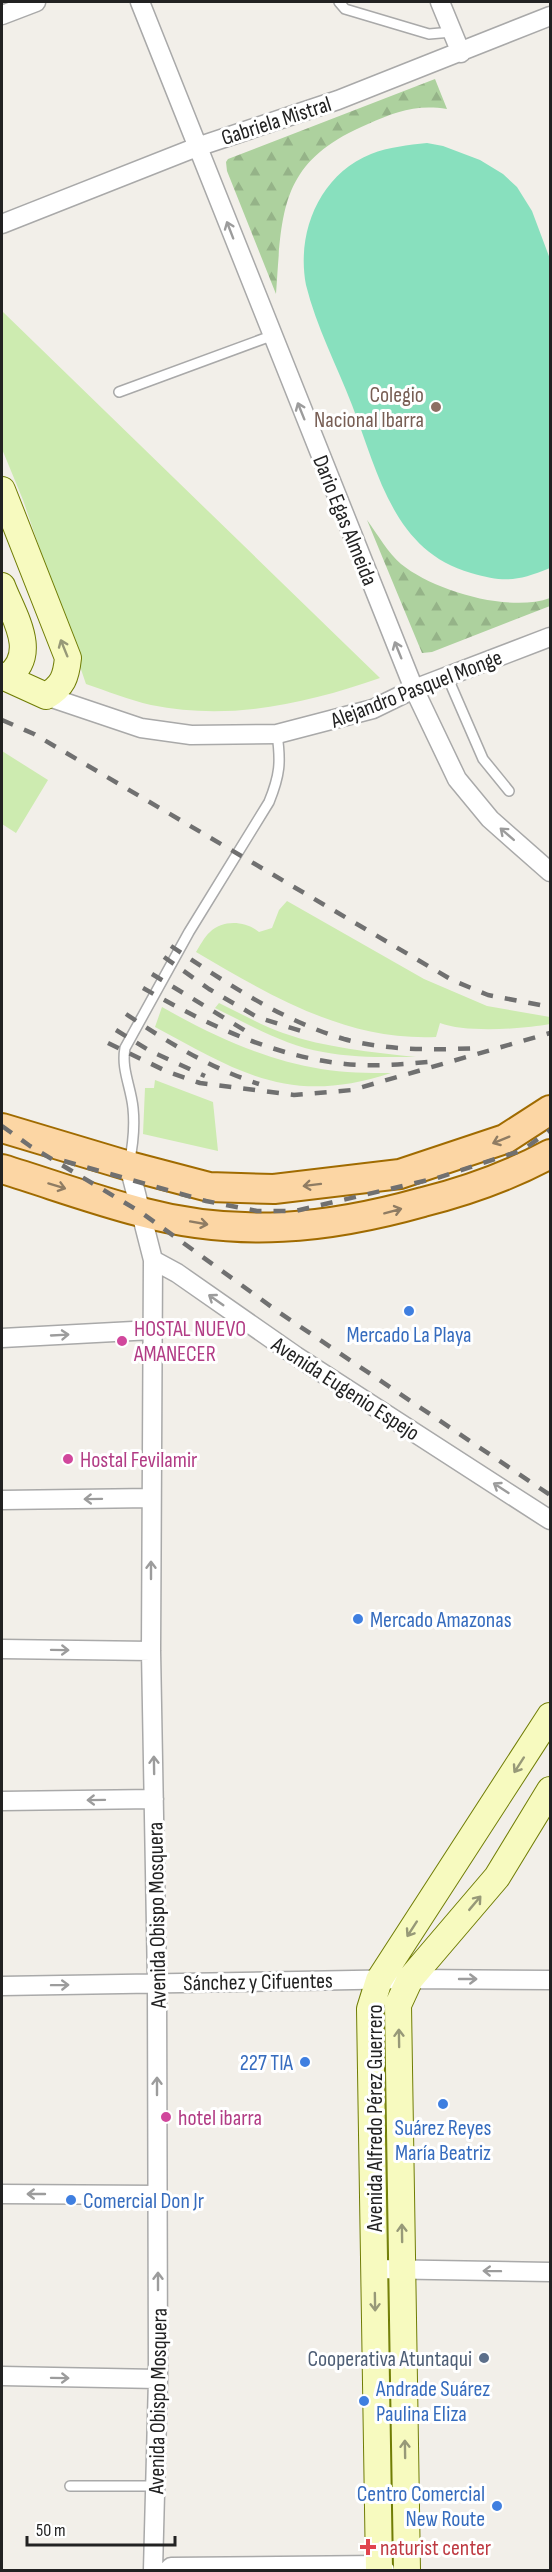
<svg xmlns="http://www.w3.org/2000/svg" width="552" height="2572" viewBox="0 0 552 2572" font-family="'Sofia Sans Condensed',sans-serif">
<defs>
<pattern id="forest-firs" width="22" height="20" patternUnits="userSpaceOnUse" patternTransform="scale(1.5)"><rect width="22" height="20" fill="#add19e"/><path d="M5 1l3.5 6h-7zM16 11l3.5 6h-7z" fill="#95b388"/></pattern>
</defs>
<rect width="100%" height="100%" fill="#f2efe9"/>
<path fill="#cdebb0" d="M2,311l378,367c-75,26 -150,43 -229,27 -22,-5 -44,-14 -65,-21l-63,-184 -21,-51z
M2,751l46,29 -32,53 -14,-9z
M287,901l137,78 63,27 63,11v7c-27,5 -85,9 -110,-1l-4,14c-90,4 -165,-41 -240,-85 4,-6 8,-15 14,-20 13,-13 36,-11 49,0l13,-4 7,-18z
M219,1003c21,10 42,22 64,30 43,15 88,19 133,24 -31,0 -62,1 -93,-5 -39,-7 -73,-27 -108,-44z
M162,1007c49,28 103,53 159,62 23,4 47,4 70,4 -100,33 -151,0 -236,-46z
M155,1080l58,22 5,49 -75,-17 2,-46h9z"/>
<path fill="url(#forest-firs)" d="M435,79l12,30c-31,-5 -52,3 -79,15 -88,37 -86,85 -92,170l-49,-123 -1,-9 2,-3z
M367,520c11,15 21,33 34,44 33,27 109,49 149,34v8l-118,46 -10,1z"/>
<path fill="#88e0be" d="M427,143l16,3 37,14 23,14 14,13 15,24 18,48v309c-32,13 -45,15 -79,5 -78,-22 -93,-101 -119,-168 -15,-39 -36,-79 -46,-120 -10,-52 13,-110 65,-131 18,-7 37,-9 56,-11z"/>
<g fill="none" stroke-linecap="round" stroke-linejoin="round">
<g stroke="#a9a9a9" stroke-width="12">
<path id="lane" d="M339,2l6,7 84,25 23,-2
M119,392l152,-56
M447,676l36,83 26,32
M129,1164c4,-19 6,-37 4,-56 -2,-21 -12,-39 -8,-60l64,-116 80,-130c11,-27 12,-40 8,-68
M70,2486h87"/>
</g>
<g stroke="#a9a9a9" stroke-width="21">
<path id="street" d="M140,2l274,687 43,90 33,40 60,53
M440,2l21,51
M2,15l34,-13
M2,224l195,-77 141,-47 212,-84
M46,696l95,32 50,7 86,-1 96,-25 41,-20 136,-52
M129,1166l24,94 -2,391 6,331 1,397 -5,191
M153,1260l24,13 119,83 254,164
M2,1338l150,-8
M2,1500l149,-2
M2,1649l149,2
M2,1801l152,-2
M2,1986l408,-7 140,1
M2,2194l156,1
M374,2269l176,3
M2,2376l156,3
M168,2570l3,-3 208,-2 6,5"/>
</g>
<g stroke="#707d05" stroke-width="28">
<path id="secondary" d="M2,490l66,168c-2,19 -5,28 -22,38l-44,-20
M2,586c11,29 38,68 5,91
M379,2570l-9,-561 9,-29 171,-264
M407,2570l-9,-565 12,-26 87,-102 53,-87"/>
</g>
<g stroke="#a06b00" stroke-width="32">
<path id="primary" d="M2,1128l127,38 80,21 65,2 126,-15 105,-35 45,-29
M2,1169c46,14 92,31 139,43 98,26 186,17 282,-10 44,-11 88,-27 127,-48"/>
</g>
<use href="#lane" stroke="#fff" stroke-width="9"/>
<use href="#street" stroke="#fff" stroke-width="18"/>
<use href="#secondary" stroke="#f7fabf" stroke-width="26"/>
<use href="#primary" stroke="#fcd6a4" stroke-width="28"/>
<path stroke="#707070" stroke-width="4.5" stroke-dasharray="12 12" stroke-linecap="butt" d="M2,720l32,14 418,246 36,15 62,12
M171,946c54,36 109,74 173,93 43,12 92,11 137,9
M164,957l45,32 48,28 44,14
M152,974l97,59
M143,988c63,36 129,68 202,76 30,3 61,0 92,-3
M126,1014c43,29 84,54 133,70
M116,1030l34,21 55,25
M108,1043l60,29 32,11 94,12 58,-5 198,-57
M2,1126l28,20 112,67 138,100 270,182
M64,1161l142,40 51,10h38l142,-33 86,-28 27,-20"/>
</g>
<defs><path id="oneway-shaft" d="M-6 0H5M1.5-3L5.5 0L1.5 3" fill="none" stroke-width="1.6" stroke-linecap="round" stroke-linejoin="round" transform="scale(1.5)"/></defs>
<g stroke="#9c9c9c">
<use href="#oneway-shaft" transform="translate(230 230) rotate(-111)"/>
<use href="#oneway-shaft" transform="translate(301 411) rotate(-112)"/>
<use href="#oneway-shaft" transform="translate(398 650) rotate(-112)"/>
<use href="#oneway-shaft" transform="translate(507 834) rotate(-139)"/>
<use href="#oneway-shaft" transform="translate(216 1300) rotate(-145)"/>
<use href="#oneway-shaft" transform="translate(60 1335) rotate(-3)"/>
<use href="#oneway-shaft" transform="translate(501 1488) rotate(-147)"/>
<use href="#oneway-shaft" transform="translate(93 1499) rotate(179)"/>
<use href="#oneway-shaft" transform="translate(151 1570) rotate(-90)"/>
<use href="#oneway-shaft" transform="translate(60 1650) rotate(1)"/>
<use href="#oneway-shaft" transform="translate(154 1765) rotate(-91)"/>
<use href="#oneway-shaft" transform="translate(96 1800) rotate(179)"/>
<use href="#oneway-shaft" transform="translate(468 1979)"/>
<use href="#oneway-shaft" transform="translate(60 1985) rotate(-1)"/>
<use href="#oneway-shaft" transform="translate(157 2086) rotate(-90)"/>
<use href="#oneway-shaft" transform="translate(36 2194) rotate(-180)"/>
<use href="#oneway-shaft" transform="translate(492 2271) rotate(-179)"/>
<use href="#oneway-shaft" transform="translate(158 2281) rotate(-90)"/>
<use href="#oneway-shaft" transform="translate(60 2378) rotate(1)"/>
</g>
<g stroke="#979978">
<use href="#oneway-shaft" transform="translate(64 648) rotate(-112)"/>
<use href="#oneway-shaft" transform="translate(519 1765) rotate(123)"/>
<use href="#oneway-shaft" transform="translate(475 1903) rotate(-50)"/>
<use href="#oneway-shaft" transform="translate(412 1929) rotate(123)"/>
<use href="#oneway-shaft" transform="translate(399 2038) rotate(-91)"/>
<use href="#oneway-shaft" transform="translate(402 2233) rotate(-91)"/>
<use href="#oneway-shaft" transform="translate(375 2302) rotate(89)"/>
<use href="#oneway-shaft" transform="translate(405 2449) rotate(-91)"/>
</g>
<g stroke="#8f7c63">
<use href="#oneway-shaft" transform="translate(501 1140) rotate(158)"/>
<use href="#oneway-shaft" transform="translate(312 1185) rotate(173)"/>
<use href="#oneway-shaft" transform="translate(57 1186) rotate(17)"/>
<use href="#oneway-shaft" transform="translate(393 1211) rotate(-15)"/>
<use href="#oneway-shaft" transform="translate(199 1223) rotate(10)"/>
</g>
<circle fill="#8d6e63" stroke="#fff" stroke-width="2" cx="436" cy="407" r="6"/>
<g fill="#3f7fe0" stroke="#fff" stroke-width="2">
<circle cx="409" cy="1311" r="6"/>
<circle cx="358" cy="1619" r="6"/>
<circle cx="305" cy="2062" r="6"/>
<circle cx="443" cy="2104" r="6"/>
<circle cx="71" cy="2200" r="6"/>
<circle cx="364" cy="2401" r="6"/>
<circle cx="497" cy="2506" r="6"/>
</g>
<g fill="#d1479c" stroke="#fff" stroke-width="2">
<circle cx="122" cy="1341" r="6"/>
<circle cx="68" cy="1459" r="6"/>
<circle cx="166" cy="2117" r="6"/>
</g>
<circle fill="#5c6f8a" stroke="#fff" stroke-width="2" cx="484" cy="2358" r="6"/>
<path fill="#e0444e" stroke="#fff" stroke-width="2" d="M365 2538h6v6h6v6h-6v6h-6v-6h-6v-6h6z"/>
<g text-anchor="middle" stroke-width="6" stroke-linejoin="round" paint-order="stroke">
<g font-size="22" fill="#222" stroke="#fff">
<text transform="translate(276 120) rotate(-18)" y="8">Gabriela Mistral</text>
<text transform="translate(346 520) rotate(68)" y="8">Dario Egas Almeida</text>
<text transform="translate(416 688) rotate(-21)" y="8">Alejandro Pasquel Monge</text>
<text transform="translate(346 1388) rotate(33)" y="8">Avenida Eugenio Espejo</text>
<text transform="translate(156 1915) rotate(-91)" y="8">Avenida Obispo Mosquera</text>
<text transform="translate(258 1981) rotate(-1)" y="8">Sánchez y Cifuentes</text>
<text transform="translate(374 2118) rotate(-90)" y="8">Avenida Alfredo Pérez Guerrero</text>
<text transform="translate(157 2401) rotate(-89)" y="8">Avenida Obispo Mosquera</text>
</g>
<g font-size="22" fill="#785e54" stroke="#fff" text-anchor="end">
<text x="424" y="402">Colegio<tspan x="424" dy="25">Nacional Ibarra</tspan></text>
</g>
<g font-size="22" fill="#b23c85" stroke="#fff" text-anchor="start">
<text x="134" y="1336">HOSTAL NUEVO<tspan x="134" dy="25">AMANECER</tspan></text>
<text x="80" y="1467">Hostal Fevilamir</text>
<text x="178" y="2125">hotel ibarra</text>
</g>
<g font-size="22" fill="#366cbe" stroke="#fff" text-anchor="start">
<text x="409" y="1342" text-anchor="middle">Mercado La Playa</text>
<text x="370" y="1627">Mercado Amazonas</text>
<text x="293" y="2070" text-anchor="end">227 TIA</text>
<text x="443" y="2135" text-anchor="middle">Suárez Reyes<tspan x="443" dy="25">María Beatriz</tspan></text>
<text x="83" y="2208">Comercial Don Jr</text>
<text x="376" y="2396">Andrade Suárez<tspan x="376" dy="25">Paulina Eliza</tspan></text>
<text x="485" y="2501" text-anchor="end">Centro Comercial<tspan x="485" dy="25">New Route</tspan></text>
</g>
<g font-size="22" fill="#4e5e75" stroke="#fff" text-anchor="end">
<text x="472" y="2366">Cooperativa Atuntaqui</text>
</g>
<g font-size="22" fill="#be3a42" stroke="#fff" text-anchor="start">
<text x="380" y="2555">naturist center</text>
</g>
</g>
<rect width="552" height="2572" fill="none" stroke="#222222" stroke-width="6"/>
<path d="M27 2536v9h148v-9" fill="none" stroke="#222222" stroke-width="3"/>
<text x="36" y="2536" font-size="18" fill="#222222" stroke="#ffffff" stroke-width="4.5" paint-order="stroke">50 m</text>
</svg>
